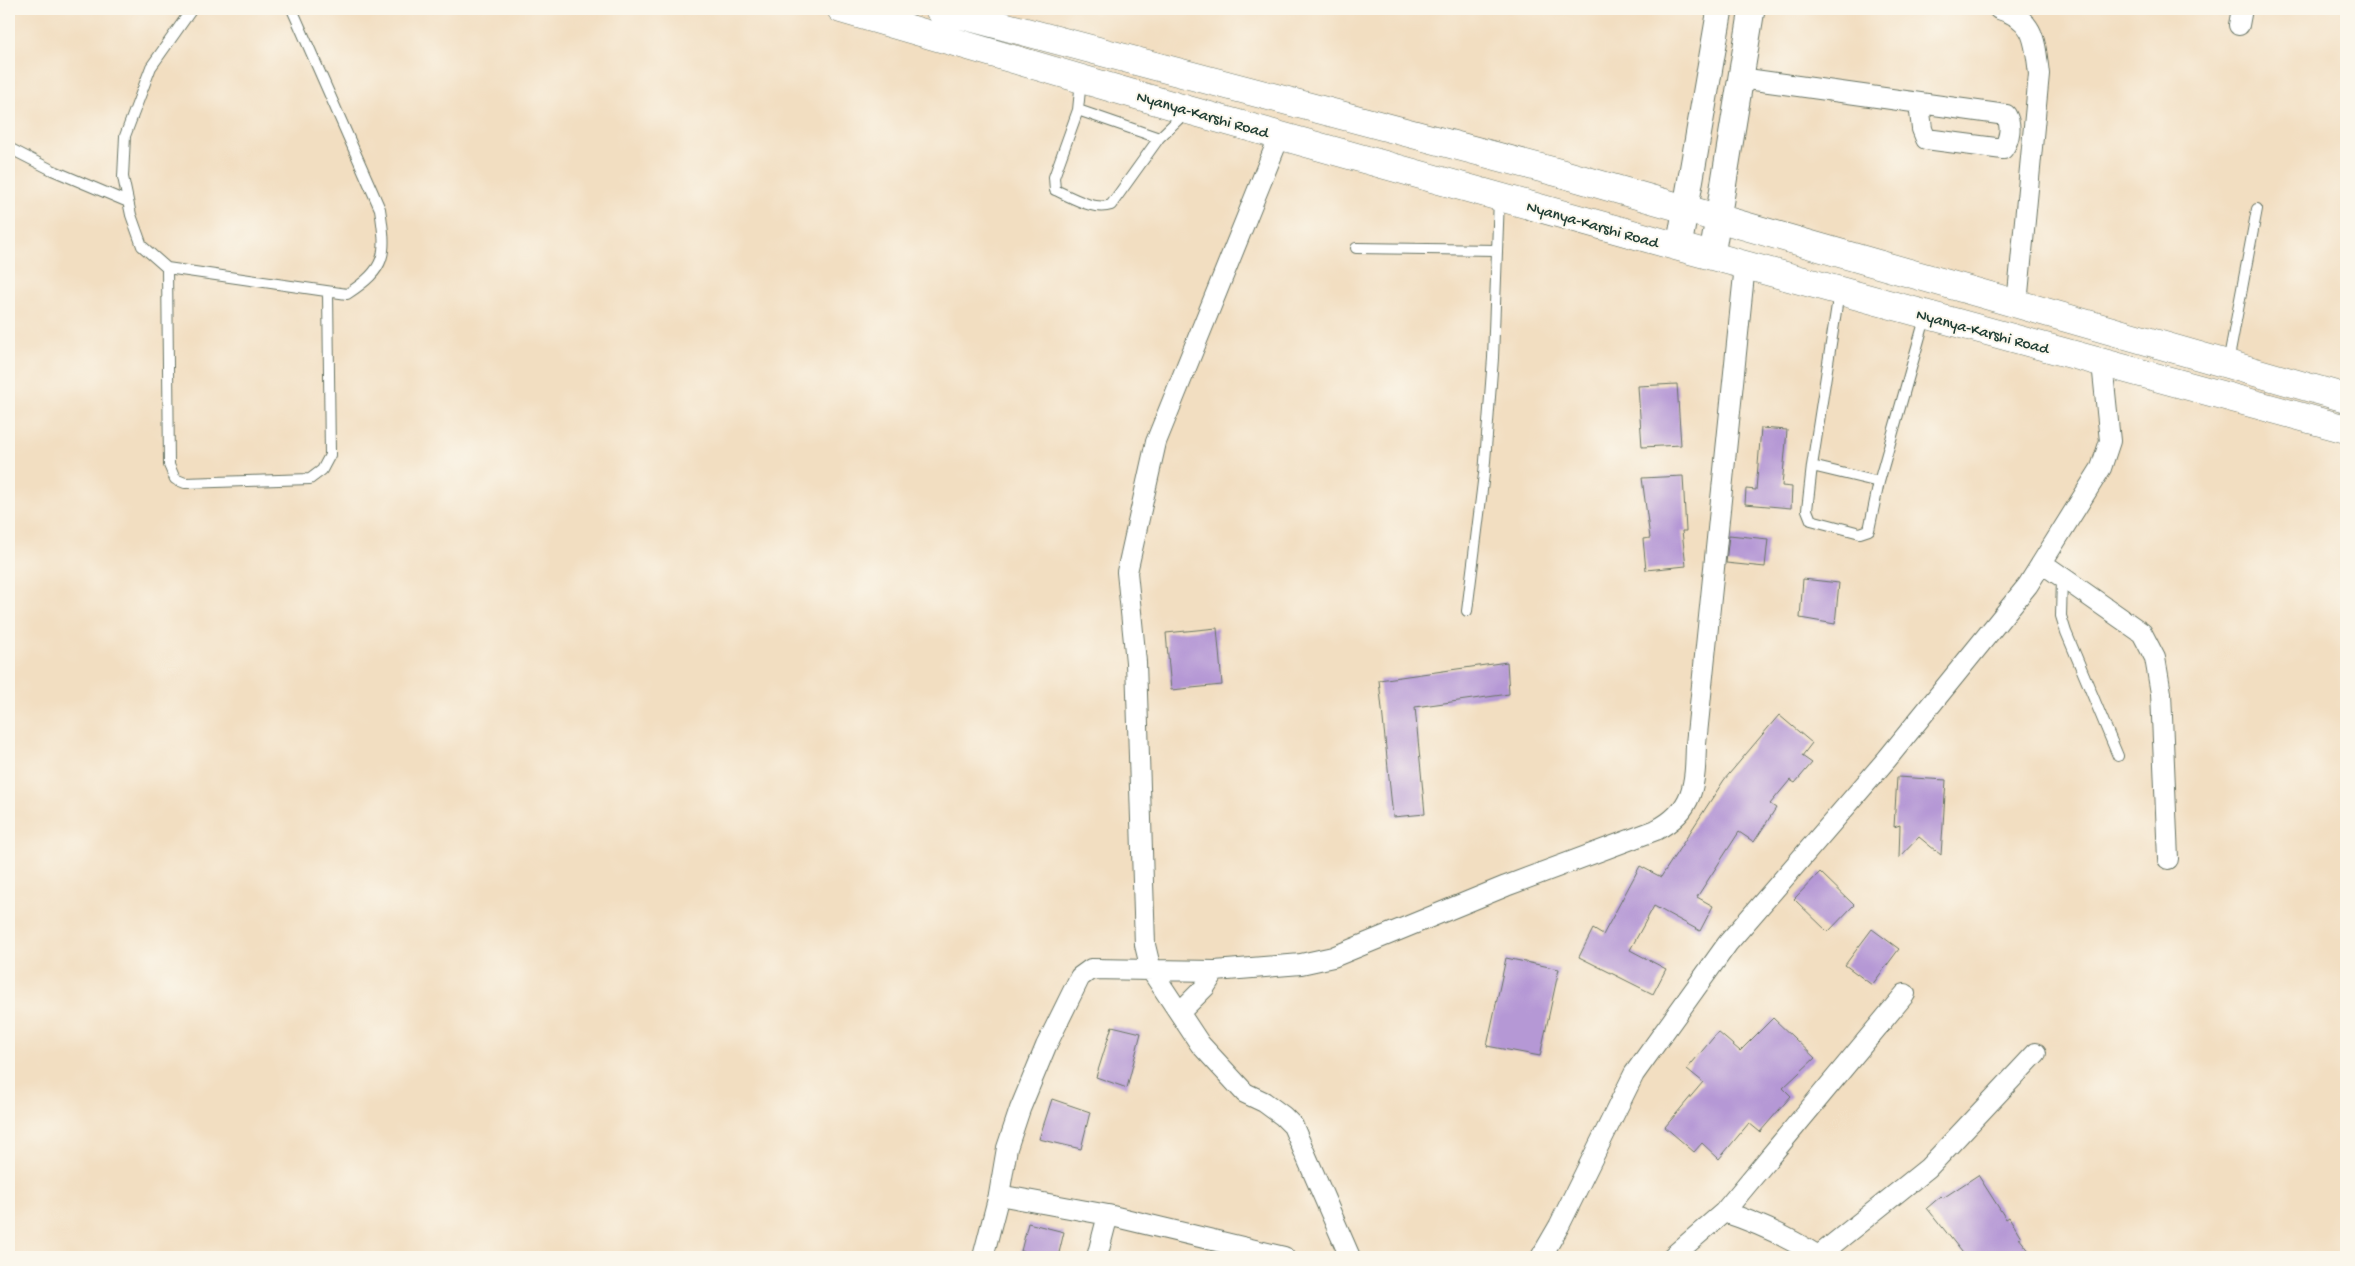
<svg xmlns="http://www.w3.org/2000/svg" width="2355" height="1266" viewBox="0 0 2355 1266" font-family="'Gochi Hand',sans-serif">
<rect width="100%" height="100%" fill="#fbf7ec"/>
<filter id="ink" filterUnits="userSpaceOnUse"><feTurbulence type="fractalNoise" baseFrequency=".02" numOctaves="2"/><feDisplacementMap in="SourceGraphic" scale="10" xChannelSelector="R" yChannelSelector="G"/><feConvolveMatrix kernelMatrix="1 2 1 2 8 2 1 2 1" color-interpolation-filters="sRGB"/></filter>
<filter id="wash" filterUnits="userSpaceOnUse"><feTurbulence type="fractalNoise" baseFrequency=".0096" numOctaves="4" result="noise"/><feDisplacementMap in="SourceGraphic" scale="20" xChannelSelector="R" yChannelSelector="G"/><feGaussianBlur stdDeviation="1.12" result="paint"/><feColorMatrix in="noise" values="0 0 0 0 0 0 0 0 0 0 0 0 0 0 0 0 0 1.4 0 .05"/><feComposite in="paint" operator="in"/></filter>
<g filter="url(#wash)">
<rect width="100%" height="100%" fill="#f2dec1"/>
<g id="blocks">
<path fill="#b598d5" d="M1677,384l4,61 -39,2 -4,-61z
M1761,428l26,2 -5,56 10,1 -1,21 -46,-4 1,-15 10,1z
M1683,476l3,55h-4l4,35 -40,4 -3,-31 7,-1 -8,-60z
M1729,535l39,4 -3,28 -39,-4z
M1803,579l36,4 -4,41 -35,-6z
M1217,628l5,57 -51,5 -5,-57z
M1507,662l2,32 -94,13 10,107 -32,3 -14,-137z
M1779,715l33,28 -10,13 10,7 -17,20 -5,-3 -20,24 6,4 -22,34 -15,-10 -42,65 16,9 -13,25 -46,-25 -24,44 36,19 -13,25 -74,-37 14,-28 10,6 37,-69 21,11 63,-97z
M1897,777l49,3 -5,75 -22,-18 -20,21 1,-33 -6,2z
M1820,872l34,33 -26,27 -34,-33z
M1872,929l27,20 -27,36 -27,-20z
M1506,958l53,11 -19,87 -53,-10z
M1773,1018l42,40 -32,30 8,8 -31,36 -11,-9 -30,36 -17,-16 -8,9 -29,-25 38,-45 -16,-13 31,-37 22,19z
M1112,1026l29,7 -14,55 -31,-11z
M1052,1099l38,13 -9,37 -42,-10z
M1978,1175l28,44 3,-2 12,20 -2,1 15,19h-68l-39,-49 14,-12 2,2z
M1028,1223l36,9 -6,25h-10l-27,-6z"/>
</g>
</g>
<g filter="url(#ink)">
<use href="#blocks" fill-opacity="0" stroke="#697565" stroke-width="1"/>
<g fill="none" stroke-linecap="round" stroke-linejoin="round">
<g stroke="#697565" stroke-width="12">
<path id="service" d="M192,9l-41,58 -26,69 -2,41 8,38 11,31 25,22 180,26c40,-26 40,-39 33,-85l-88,-200
M1081,80l-3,30 -24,67 1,13c17,7 38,21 56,15l48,-67 27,-26
M1078,110l81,28
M9,148l43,22 76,32
M1356,248l141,2
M167,268l2,197 6,14 10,4 125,-4 12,-9 8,-15 -2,-163
M1839,292l-27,174 67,16 47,-167
M2228,363l29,-154
M1812,466l-5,44 4,10 49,13 9,-3 10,-48
M2062,578l-1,38 5,16 52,124
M1467,611l17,-137 9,-116 6,-160"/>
</g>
<g stroke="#697565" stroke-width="22">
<path id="minor" d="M1999,9c36,10 36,32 40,65l-22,230
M2239,25l3,-16
M1740,78l266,37c6,10 4,24 -3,34l-77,-10 -4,-10 -3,-25
M1280,135l-124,307 -29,130 9,90 9,283 6,25 49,74 45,49 19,9 19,14 10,10 57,131
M2042,563l100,70 13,25 6,35 7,166
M1180,1012l25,-25 10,-16
M999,1195l109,20 176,42
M1724,1212l181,-218
M983,1257l16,-62 8,-47 13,-39 26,-63 34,-69 11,-8 124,2 86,-7 32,-7 173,-71 150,-56c39,-20 39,-47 40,-86l49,-479
M1097,1257l11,-42
M1541,1257l18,-31 75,-152 94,-131 159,-184 141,-174 73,-117 9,-27 -8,-78
M1672,1257l52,-45c34,11 64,25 94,44
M1817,1257l111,-89 108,-115"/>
</g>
<g stroke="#697565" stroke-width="27">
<path id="tertiary" d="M1679,247l41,-238
M1712,255l40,-246"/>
</g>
<g stroke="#697565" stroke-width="29">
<path id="primary" d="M841,9l347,101 491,137 667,182
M939,9l621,164 786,225"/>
</g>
<use href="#service" stroke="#fff" stroke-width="10"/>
<use href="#minor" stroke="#fff" stroke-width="20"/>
<use href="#tertiary" stroke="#fff" stroke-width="25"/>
<use href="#primary" stroke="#fff" stroke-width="28"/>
</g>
</g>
<g text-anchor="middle" stroke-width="4" stroke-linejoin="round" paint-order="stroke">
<g font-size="16" fill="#1f3d34" stroke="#fbf7ec">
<text transform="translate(1203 113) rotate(16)" y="6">Nyanya-Karshi Road</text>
<text transform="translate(1593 223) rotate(16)" y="6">Nyanya-Karshi Road</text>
<text transform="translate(1983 330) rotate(15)" y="6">Nyanya-Karshi Road</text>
</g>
</g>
<rect width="2355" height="1266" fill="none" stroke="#fbf7ec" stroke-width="30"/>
</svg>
